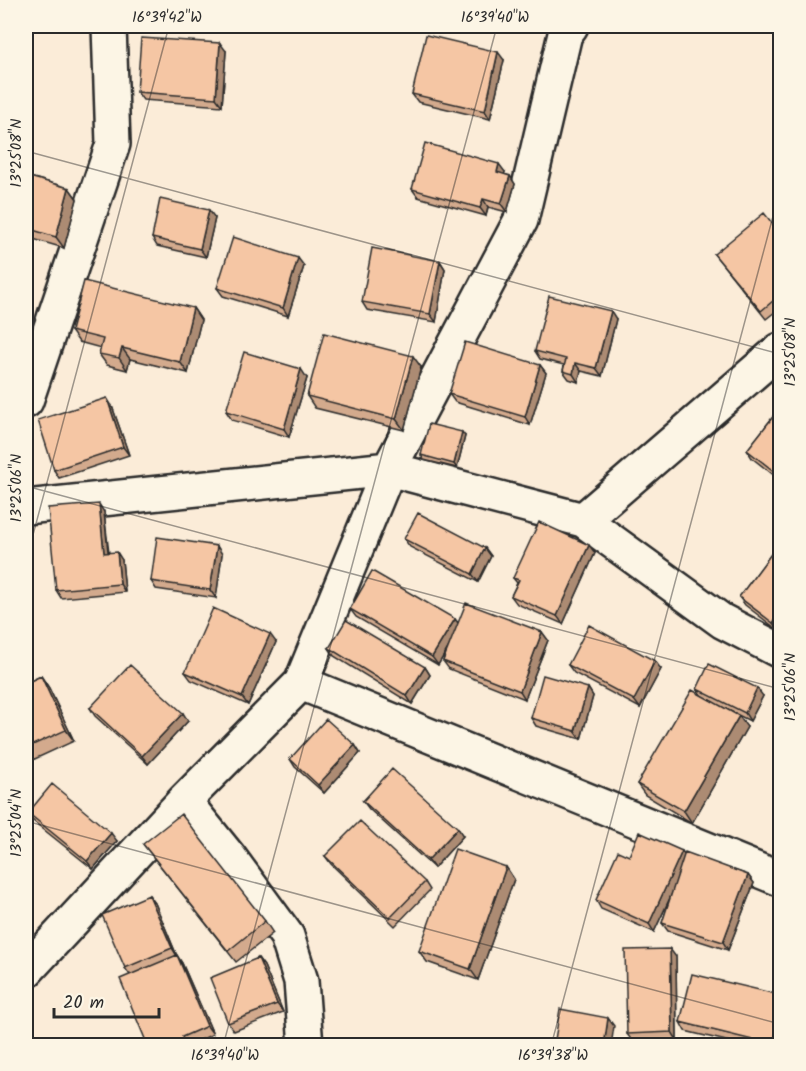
<svg xmlns="http://www.w3.org/2000/svg" width="806" height="1071" viewBox="0 0 806 1071" font-family="Kalam,sans-serif">
<rect width="100%" height="100%" fill="#fbecd8"/>
<filter id="ink" filterUnits="userSpaceOnUse"><feTurbulence type="fractalNoise" baseFrequency=".0167" numOctaves="2"/><feDisplacementMap in="SourceGraphic" scale="12" xChannelSelector="R" yChannelSelector="G"/><feConvolveMatrix kernelMatrix="1 2 1 2 8 2 1 2 1" color-interpolation-filters="sRGB"/></filter>
<g filter="url(#ink)">
<g fill="none" stroke-linecap="round" stroke-linejoin="round">
<g stroke="#2b2b2b" stroke-width="38">
<path id="street" d="M26,401l87,-257 -4,-118
M26,507l363,-38 194,51 139,101 58,30
M583,520l197,-170
M301,683l479,196
M184,801l46,57 57,78 14,45 5,65
M26,971l158,-170 117,-118 88,-214 132,-249 44,-186 6,-8"/>
</g>
<use href="#street" stroke="#fcf5e5" stroke-width="33"/>
</g>
<path fill="#d3aa8d" stroke="#2b2b2b" stroke-width="1.5" d="M226,51l-4,55 -79,-6 -6,-8z
M504,60l-14,59 -72,-17 -6,-8z
M505,172l-1,2 6,2 5,8 -8,28 -19,-5 -2,9 -68,-19 -6,-8z
M26,176l43,12 8,11 -13,49 -38,-11z
M215,218l-9,39 -49,-11 -5,-8z
M780,233v75l-14,11 -52,-65z
M440,261l5,8 -9,53 -69,-12 -5,-8z
M304,266l-16,50 -65,-20 -6,-8z
M193,308l8,12 -13,53 -58,-14 -3,11 -20,-5 -8,-11 2,-6 -22,-6 -8,-11z
M616,319l-14,57 -21,-5 -3,11 -9,-3 -6,-8 1,-6 -24,-6 -5,-8z
M540,365l6,8 -16,52 -75,-23 -6,-8z
M421,367l-17,63 -89,-22 -8,-12z
M307,378l-18,59 -57,-17 -6,-9z
M112,406l17,49 -70,23 -5,-8z
M780,408v72l-28,-22 -5,-8z
M465,436l-8,32 -33,-8 -3,-5z
M104,512l5,41 13,7 3,32 -64,6 -5,-8z
M404,539l81,9 6,8 -13,26 -68,-35z
M780,542l-1,89 -34,-26 -6,-8z
M595,553l-32,71 -46,-20 -6,-8 6,-13 -4,-5z
M222,554l-6,44 -60,-9 -5,-8z
M350,609l105,10 3,4 84,9 6,8 -23,59 -76,-30 -6,-8 5,-13 -10,17 -82,-48z
M276,642l-28,63 -57,-25 -6,-8z
M329,648l96,19 5,8 -18,29 -78,-48z
M568,665l93,4 -21,39 -66,-35z
M41,676l8,12 25,53 -48,22v-80z
M588,688l5,8 -12,43 -45,-13 -5,-8z
M697,689l66,7 -13,25 -30,-15 27,21 -55,96 -47,-28 -8,-11 64,-89z
M90,708l98,13 -40,43 -53,-48z
M355,745l5,8 -36,40 -29,-26 -5,-8z
M363,801l100,35 -29,32 -65,-59z
M28,813l89,28 -24,28 -60,-48z
M143,844l122,77 8,12 -37,29z
M685,854l63,21 6,8 -26,67 -60,-19 -6,-8 9,-27 -17,36 -53,-23 -5,-9 33,-44z
M325,856l100,26 5,8 -35,36 -64,-62z
M506,867l8,12 -36,101 -51,-18 -8,-11z
M149,895l6,8 22,53 5,7 31,71 -25,12h-40l-18,-71 -5,-7z
M676,957l1,83 -44,2 -6,-8z
M258,958l6,8 19,46 -49,19 -6,-8z
M680,1022l100,24h-33l-62,-15z"/>
<path fill="#ac8b73" stroke="#2b2b2b" stroke-width="1.5" d="M220,43l6,8 -4,55 -6,-8z
M498,52l6,8 -14,59 -5,-8z
M499,164l6,8 -2,8 -6,-8z
M510,176l5,8 -8,28 -6,-8z
M69,188l8,11 -13,49 -8,-11z
M483,199l5,8 -2,9 -6,-8z
M209,210l6,8 -9,39 -6,-8z
M298,258l6,8 -16,50 -5,-8z
M440,261l5,8 -9,53 -6,-8z
M193,308l8,12 -13,53 -8,-11z
M611,311l5,8 -14,57 -6,-8z
M122,348l8,11 -3,11 -8,-12z
M413,356l8,11 -17,63 -8,-11z
M575,363l6,8 -3,11 -5,-8z
M540,365l6,8 -16,52 -5,-8z
M301,369l6,9 -18,59 -5,-8z
M107,398l5,8 17,49 -6,-8z
M462,432l3,4 -8,32 -3,-4z
M99,504l5,8 5,50 -5,-9z
M589,545l6,8 -32,71 -6,-8z
M217,546l5,8 -6,44 -6,-8z
M485,548l6,8 -13,26 -6,-8z
M117,552l5,8 3,32 -5,-8z
M780,613v16l-1,2 -6,-8z
M455,619l6,8 -23,38 -6,-8z
M542,632l6,8 -23,59 -5,-8z
M270,634l6,8 -28,63 -6,-8z
M655,661l6,8 -21,39 -6,-8z
M425,667l5,8 -18,29 -5,-8z
M41,676l8,12 25,53 -8,-11z
M588,688l5,8 -12,43 -6,-8z
M757,688l6,8 -13,25 -5,-8z
M183,713l5,8 -40,43 -6,-8z
M739,716l8,11 -55,96 -8,-12z
M355,745l5,8 -36,40 -6,-8z
M458,828l5,8 -29,32 -6,-8z
M111,833l6,8 -24,28 -6,-8z
M682,851l6,8 -34,73 -5,-8z
M506,867l8,12 -36,101 -8,-11z
M748,875l6,8 -26,67 -5,-8z
M149,895l6,8 22,53 -5,-8z
M670,949l6,8 1,83 -5,-8z
M177,955l5,8 31,71 -6,-8z
M258,958l6,8 19,46 -6,-8z
M780,1016v30h-6z
M608,1018l6,8 -3,20h-7z"/>
<path fill="#f5c6a4" stroke="#2b2b2b" stroke-width="1.5" d="M426,35l72,17 -13,59 -73,-17z
M141,38l79,5 -4,55 -79,-6z
M425,143l74,21 -2,8 13,4 -9,28 -18,-5 -3,9 -68,-19z
M26,176l43,12 -13,49 -30,-9z
M160,199l49,11 -9,39 -48,-11z
M764,213l16,20v62l-19,16 -47,-57z
M233,237l65,21 -15,50 -66,-20z
M372,248l68,13 -10,53 -68,-12z
M84,281l109,27 -13,54 -58,-14 -3,10 -20,-4 4,-15 -32,-8z
M549,296l62,15 -15,57 -21,-5 -2,11 -10,-3 3,-12 -31,-8z
M324,333l89,23 -17,63 -89,-23z
M465,342l75,23 -15,52 -76,-23z
M244,352l57,17 -17,60 -58,-18z
M107,398l16,49 -69,23 -16,-50z
M780,408v68l-33,-26z
M429,424l33,8 -8,32 -33,-9z
M99,504l5,49 13,-1 3,32 -64,6 -8,-82z
M418,513l67,35 -13,26 -68,-35z
M539,522l50,23 -32,71 -46,-20 8,-16 -6,-2z
M157,537l60,9 -7,44 -59,-9z
M780,542v71l-7,10 -34,-26z
M372,571l83,48 -23,38 -82,-48z
M466,603l76,29 -22,59 -77,-30z
M213,608l57,26 -28,63 -57,-25z
M346,620l79,47 -18,29 -78,-48z
M589,625l66,36 -21,39 -66,-35z
M709,664l48,24 -12,25 -48,-24z
M130,665l53,48 -41,43 -52,-48z
M543,675l45,13 -13,43 -44,-13z
M41,676l25,54 -40,18v-65z
M692,690l47,26 -55,95 -47,-27z
M326,719l29,26 -37,40 -28,-26z
M392,769l66,59 -30,32 -65,-59z
M52,784l59,49 -24,28 -59,-48z
M181,814l84,107 -37,30 -85,-107z
M360,821l65,61 -35,36 -65,-62z
M639,832l43,19 -33,73 -53,-24 22,-49 11,5z
M455,849l51,18 -36,102 -51,-18z
M685,852l63,23 -25,67 -61,-19z
M149,895l23,53 -47,20 -23,-53z
M670,949l2,83 -45,2 -2,-84z
M177,955l30,71 -25,11 3,7 -3,2h-34l-28,-67z
M258,958l19,46 -49,19 -18,-45z
M692,974l88,21v21l-7,29 -93,-23z
M560,1009l48,9 -4,28h-50z
M291,1042v4h-20z
M425,1042v4h-48z
M667,1043l11,3h-12z"/>
</g>
<path fill="none" stroke="#2b2b2b" stroke-width="1.5" stroke-opacity="0.45" d="M26,151l754,203M26,486l754,203M26,561l143,-535M26,821l754,203M223,1046l274,-1020M551,1046l229,-856"/>
<rect width="806" height="1071" fill="none" stroke="#fcf5e5" stroke-width="66"/>
<path d="M54 1008v9h105v-9" fill="none" stroke="#2b2b2b" stroke-width="3"/>
<text x="63" y="1008" font-size="18" fill="#2b2b2b" stroke="#fcf5e5" stroke-width="4.5" paint-order="stroke">20 m</text>
<rect x="33" y="33" width="740" height="1005" fill="none" stroke="#2b2b2b" stroke-width="2"/>
<g font-size="15" text-anchor="middle" fill="#2b2b2b">
<text x="167" y="22">16°39'42"W</text>
<text x="495" y="22">16°39'40"W</text>
<text transform="translate(16 153) rotate(-90)" y="5">13°25'08"N</text>
<text transform="translate(790 352) rotate(-90)" y="5">13°25'08"N</text>
<text transform="translate(16 488) rotate(-90)" y="5">13°25'06"N</text>
<text transform="translate(790 687) rotate(-90)" y="5">13°25'06"N</text>
<text transform="translate(16 823) rotate(-90)" y="5">13°25'04"N</text>
<text x="225" y="1060">16°39'40"W</text>
<text x="553" y="1060">16°39'38"W</text>
</g>
</svg>
